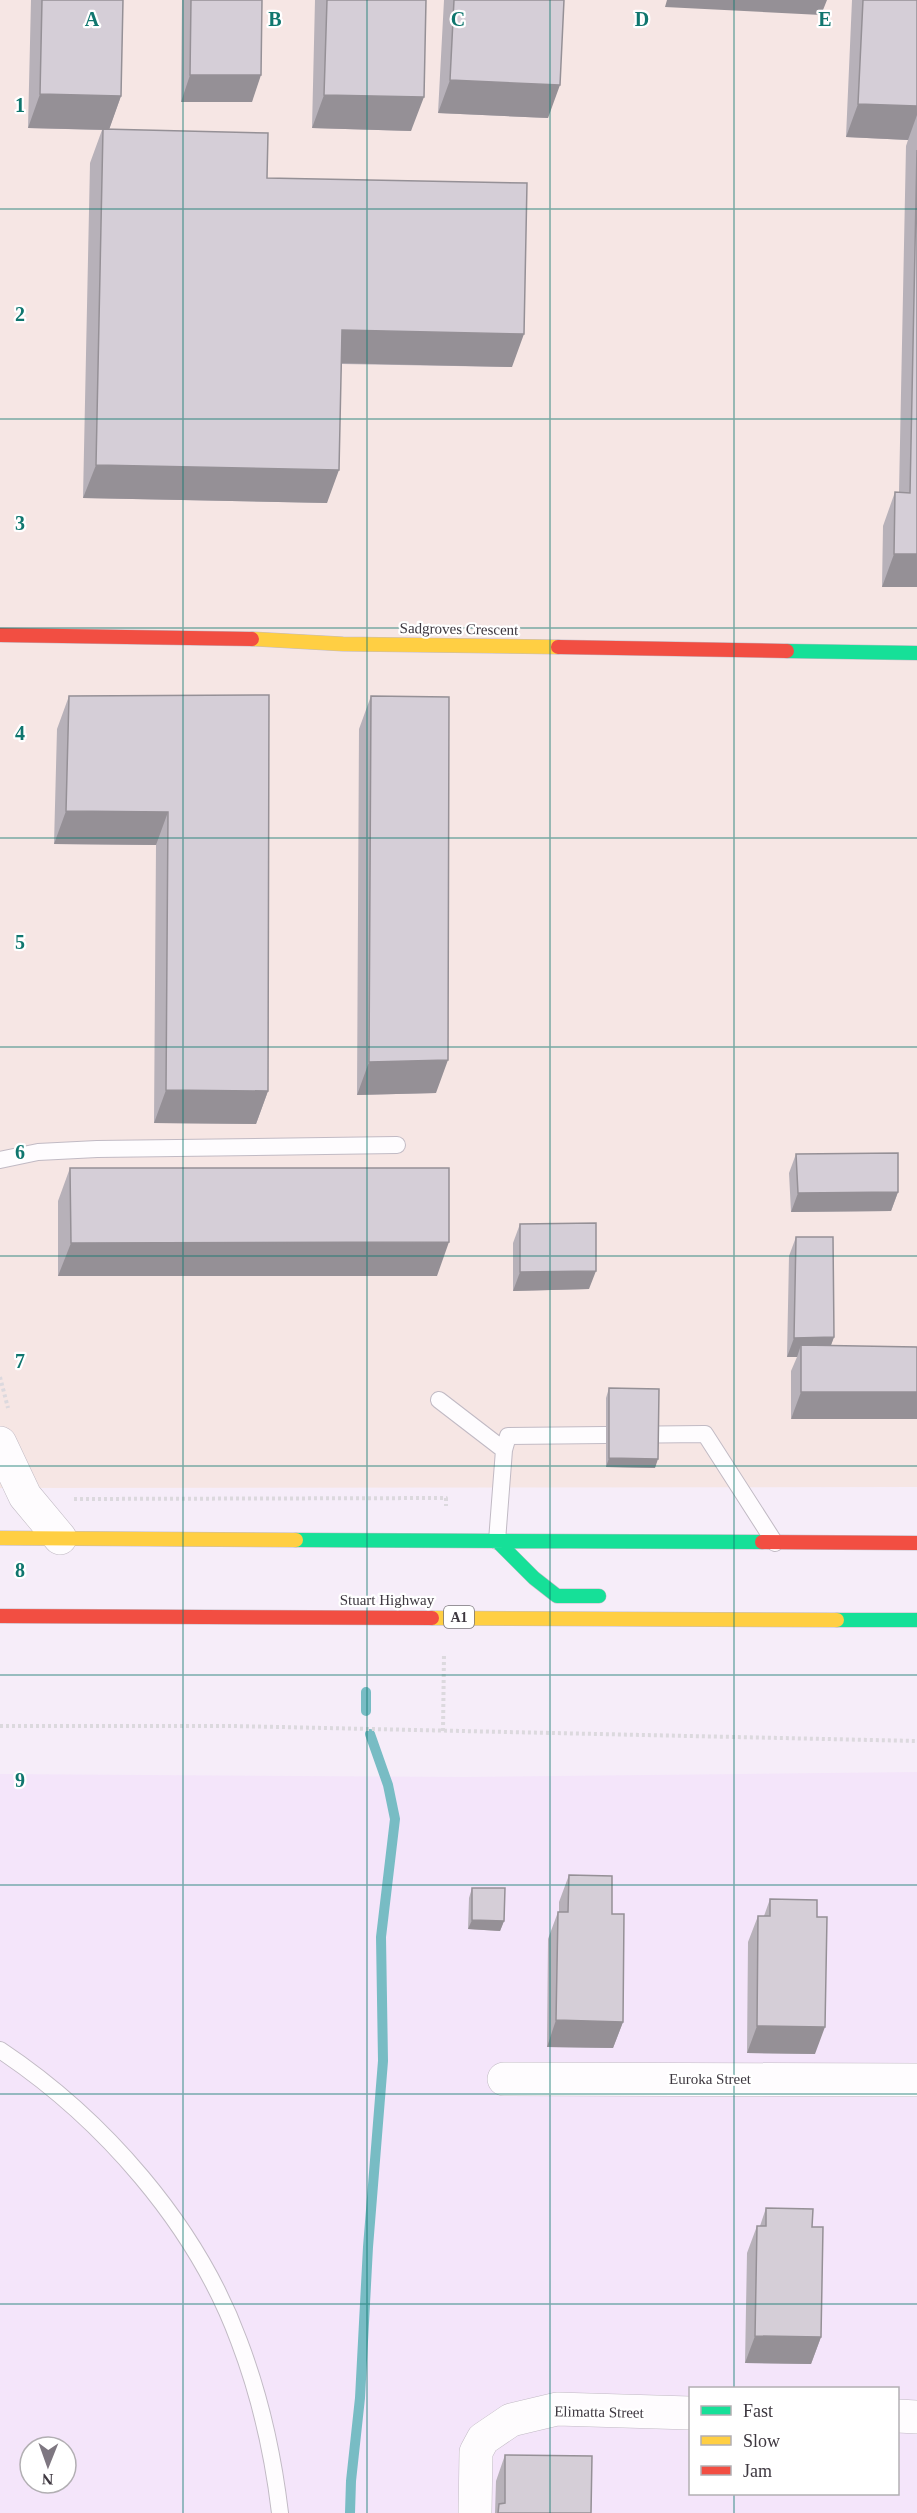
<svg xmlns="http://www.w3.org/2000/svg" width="917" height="2513" viewBox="0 0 917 2513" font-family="Georgia,serif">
<rect width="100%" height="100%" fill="#f6edf9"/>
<path fill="#f4e5fa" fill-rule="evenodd" d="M917,1772v741h-917v-739l465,3zM690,2388h208v106h-208zM30,2447h36v36h-36z"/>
<path fill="#f6e6e4" d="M0,0h917v1487l-917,1z"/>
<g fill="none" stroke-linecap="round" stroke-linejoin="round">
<path stroke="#78bcc4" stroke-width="10" d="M366,1692v19
M350,2513l1,-32 9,-83 8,-151 15,-186 -2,-124 14,-118 -7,-34 -18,-51"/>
<g stroke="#c1bac4" stroke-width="18">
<path id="lane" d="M0,1160l38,-8 59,-3 300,-4
M439,1400l65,50
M497,1541l7,-91 4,-14 197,-2 70,109
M0,2050c102,68 196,174 239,291 21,55 34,113 41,172"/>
</g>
<g stroke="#c1bac4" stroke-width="34">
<path id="street" d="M0,1443l25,53 35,42
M504,2079l413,1
M898,2416l19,1
M475,2513l1,-61 7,-13 28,-19 46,-11 133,4"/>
</g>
<g stroke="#c1bac4" stroke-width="15">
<path id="fast" d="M787,651l130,2
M296,1540l466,2
M497,1541l37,37 23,18h42
M837,1620h80"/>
</g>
<g stroke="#c1bac4" stroke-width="15">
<path id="slow" d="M252,639l91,5 215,3
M0,1538l296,2
M432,1618l405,2"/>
</g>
<g stroke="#c1bac4" stroke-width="15">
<path id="jam" d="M0,635l252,4
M558,647l229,4
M762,1542l155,1
M0,1616l432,2"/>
</g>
<path stroke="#dcd9de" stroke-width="4" stroke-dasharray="3 3" stroke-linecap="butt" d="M0,1377l8,31
M74,1499l372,-1v8
M0,1726h234l683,15
M443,1731l1,-77"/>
<use href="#lane" stroke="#fefcfe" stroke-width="16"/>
<use href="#street" stroke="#fefcfe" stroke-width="33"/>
<use href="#fast" stroke="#16e098" stroke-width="14"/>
<use href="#slow" stroke="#ffcf43" stroke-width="14"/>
<use href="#jam" stroke="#f24e42" stroke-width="14"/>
</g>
<path fill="#b7b1b9" d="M31,0h92l-2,96 -12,33 158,49 245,189 -170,-3 -15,139 -244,-5 7,-335 12,-33 -74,-2z
M182,0h80l-10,102h-71z
M315,0h111l-15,131 -99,-3z
M444,0h120l-16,118 -110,-5z
M852,0h65v587h-35l1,-61 12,-34h4l7,-346 2,-6 -62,-3z
M269,695l-1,396 -12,33 -102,-1 2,-278 -102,-1 3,-115 12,-33z
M371,696l65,397 -79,2 2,-366z
M796,1154l102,38 -7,19 -100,1 -2,-39z
M70,1168l367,108h-379v-75z
M520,1224l69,65 -76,2v-48z
M796,1237l38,100 -3,8 -40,74v-48l6,-14h-10l2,-101z
M609,1388l46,80 -49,-1v-69z
M569,1875l43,39 11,108 -10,26 -66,-1 1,-108 10,-27h1v-10z
M472,1888l32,33 -4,10 -32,-2 1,-31z
M770,1899l47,18 -2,137 -68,-1 1,-111 10,-26h6z
M766,2208l46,19 9,110 -10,27 -66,-1 2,-110 10,-27h3z
M505,2455l86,58h-96l1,-32z"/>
<path fill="#959096" d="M667,0h160l-6,15 -156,-8z
M190,75h71l-9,27h-71z
M450,80l110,5 -12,33 -110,-5z
M40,94l81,2 -12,34 -81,-2z
M324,95l100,2 -13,34 -99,-3z
M858,104l59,2v9l-9,25 -62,-3z
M342,330l182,4 -12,33 -182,-4z
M96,465l243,5 -12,33 -244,-5z
M894,554h23v33h-35z
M66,811l102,1 -12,33 -102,-1z
M448,1060l-12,33 -79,2 12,-33z
M166,1090l102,1 -12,33 -102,-1z
M898,1192l-7,19 -100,1 7,-19z
M449,1242l-12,34h-379l13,-33z
M596,1271l-7,18 -76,2 7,-19z
M834,1337l-7,19 -26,-11 -4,12h-10l7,-19z
M801,1392h116v27h-126z
M609,1458l49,1 -3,9 -49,-1z
M472,1920l32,1 -4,10 -32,-2z
M556,2020l67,2 -10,26 -66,-1z
M757,2026l68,1 -10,27 -68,-1z
M755,2336l66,1 -10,27 -66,-1z"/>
<path fill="#d5ced7" stroke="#959096" stroke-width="1.5" d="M42,0h81l-2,96 -81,-2z
M191,0h71l-1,75h-71z
M327,0h99l-2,97 -100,-2z
M454,0h110l-4,85 -110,-5z
M863,0h54v106l-59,-2z
M103,129l165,4 -1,45 260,5 -3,151 -182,-4 -3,140 -243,-5z
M917,150v404h-23l1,-62 15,1z
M269,695l-1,396 -102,-1 2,-278 -102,-1 3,-115z
M371,696l78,1 -1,363 -79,2z
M898,1153v39l-100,1 -2,-39z
M70,1168h379v74l-378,1z
M596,1223v48l-76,1v-48z
M796,1237h37l1,100 -40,1z
M801,1345l116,2v45h-116z
M609,1388l50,1 -1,70 -49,-1z
M569,1875l43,1v38h12l-1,108 -67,-2 2,-108h10z
M472,1888h33l-1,33 -32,-1z
M770,1899l47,1v17h10l-2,110 -68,-1 1,-110h12z
M766,2208l47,1 -1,18h11l-2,110 -66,-1 2,-110h9z
M505,2455l87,1 -1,57h-93l1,-9 6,-1z"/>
<path fill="none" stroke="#0f766e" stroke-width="1.5" stroke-opacity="0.55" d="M183,0v2513M367,0v2513M550,0v2513M734,0v2388M0,209h917M0,419h917M0,628h917M0,838h917M0,1047h917M0,1256h917M0,1466h917M0,1675h917M0,1885h917M0,2094h917M0,2304h917M734,2494v19"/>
<g text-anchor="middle" stroke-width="4.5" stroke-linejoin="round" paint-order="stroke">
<rect fill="#fff" stroke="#787479" stroke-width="1.5" x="444" y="1606" width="30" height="22" rx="4.5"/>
<g font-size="14" font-weight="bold" fill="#3e3840">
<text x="459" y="1622">A1</text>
</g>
<g font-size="15" fill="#3e3840" stroke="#fff">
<text transform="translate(459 629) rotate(1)" y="5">Sadgroves Crescent</text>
<text x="387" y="1605">Stuart Highway</text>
<text x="710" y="2084">Euroka Street</text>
<text transform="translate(599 2412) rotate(1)" y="5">Elimatta Street</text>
</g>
</g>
<g font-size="20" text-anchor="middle" font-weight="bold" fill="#0f766e" stroke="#fff" stroke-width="4.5" stroke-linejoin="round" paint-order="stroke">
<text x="92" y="26">A</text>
<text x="275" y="26">B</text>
<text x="458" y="26">C</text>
<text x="642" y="26">D</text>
<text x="825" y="26">E</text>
<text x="20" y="112">1</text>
<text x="20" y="321">2</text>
<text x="20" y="530">3</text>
<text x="20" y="740">4</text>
<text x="20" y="949">5</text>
<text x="20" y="1159">6</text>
<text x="20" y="1368">7</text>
<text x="20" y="1577">8</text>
<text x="20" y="1787">9</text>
</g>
<rect x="689" y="2387" width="210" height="108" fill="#ffffff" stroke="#b2afb3" stroke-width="1.5"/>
<rect x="701" y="2406" width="30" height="9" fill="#16e098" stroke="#b2afb3" stroke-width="1.5"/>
<text x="743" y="2417" font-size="18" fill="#3e3840">Fast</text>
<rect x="701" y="2436" width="30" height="9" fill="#ffcf43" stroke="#b2afb3" stroke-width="1.5"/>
<text x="743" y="2447" font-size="18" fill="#3e3840">Slow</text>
<rect x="701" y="2466" width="30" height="9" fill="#f24e42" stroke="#b2afb3" stroke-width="1.5"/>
<text x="743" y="2477" font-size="18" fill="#3e3840">Jam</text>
<g transform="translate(48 2465) rotate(181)"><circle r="28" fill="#ffffff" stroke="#b2afb3" stroke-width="1.5"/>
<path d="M0-4.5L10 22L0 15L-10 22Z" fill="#7e7781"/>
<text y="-9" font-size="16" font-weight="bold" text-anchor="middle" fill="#3e3840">N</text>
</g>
</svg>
